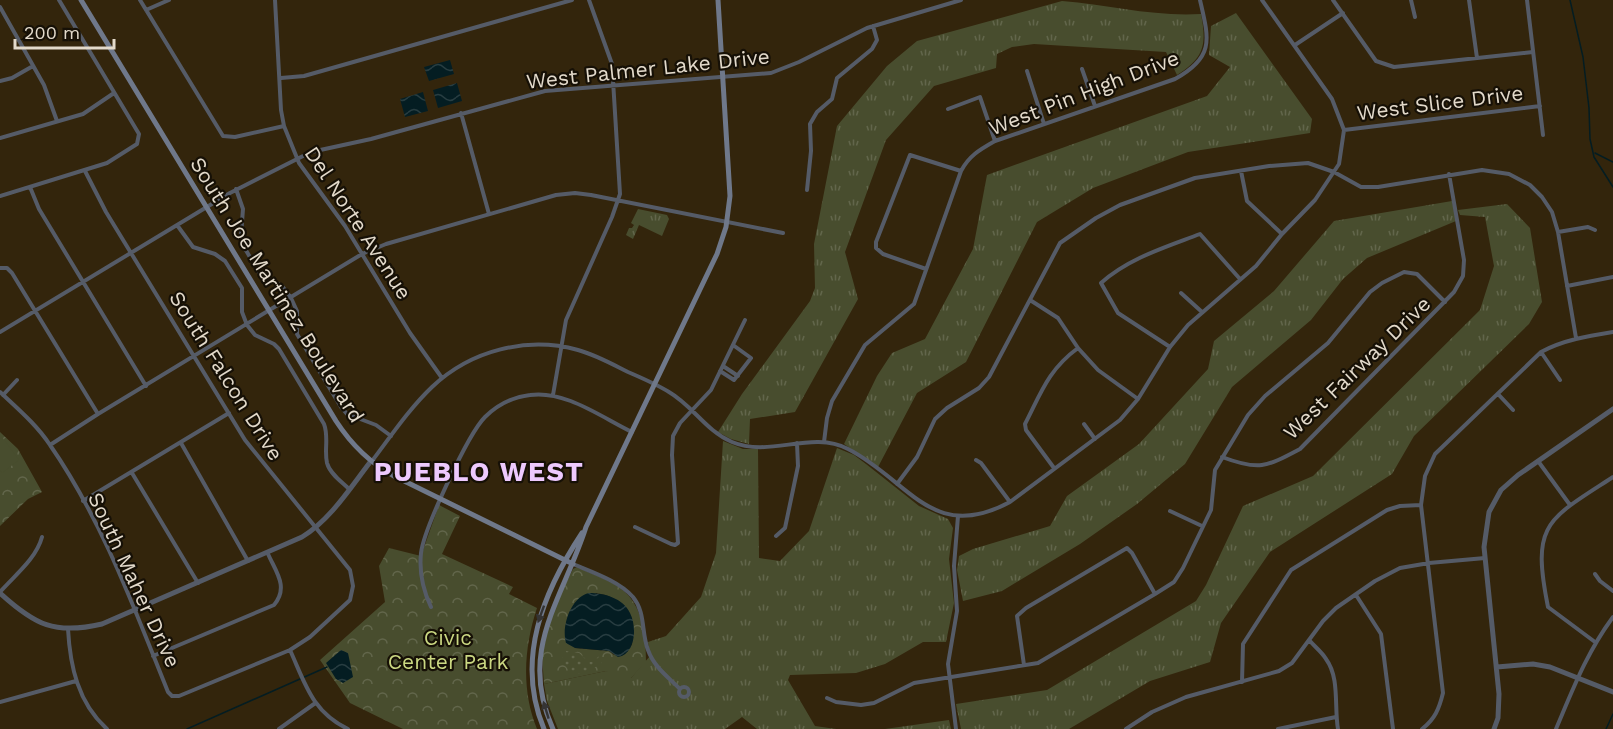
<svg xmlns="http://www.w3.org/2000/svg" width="1613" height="729" viewBox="0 0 1613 729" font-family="'Work Sans',sans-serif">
<defs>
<pattern id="grass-tufts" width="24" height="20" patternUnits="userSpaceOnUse" patternTransform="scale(1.5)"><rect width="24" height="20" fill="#484d2e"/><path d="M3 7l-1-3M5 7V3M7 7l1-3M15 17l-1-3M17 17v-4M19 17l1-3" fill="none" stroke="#62664b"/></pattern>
<pattern id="park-crowns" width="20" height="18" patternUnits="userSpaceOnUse" patternTransform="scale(1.5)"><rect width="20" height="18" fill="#484d2e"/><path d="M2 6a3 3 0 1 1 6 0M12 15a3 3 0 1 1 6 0" fill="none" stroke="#62664b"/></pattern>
<pattern id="garden-dots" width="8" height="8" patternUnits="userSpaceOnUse" patternTransform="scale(1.5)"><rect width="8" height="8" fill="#484d2e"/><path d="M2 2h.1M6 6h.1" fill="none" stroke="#62664b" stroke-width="1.8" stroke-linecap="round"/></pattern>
<pattern id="water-waves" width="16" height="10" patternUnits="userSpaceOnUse" patternTransform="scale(1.5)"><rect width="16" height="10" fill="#041d22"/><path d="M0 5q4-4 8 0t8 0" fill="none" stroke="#283d41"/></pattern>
</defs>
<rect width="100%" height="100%" fill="#33250c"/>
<path fill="url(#grass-tufts)" d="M1062,1c47,4 93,16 139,13 6,31 3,44 -24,61l-11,-23 -132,-8 -22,3 -15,7 -1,14 -62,18 -48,54 -41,112 13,47 -63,113 -45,7 -1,25 -18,-5 -13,-7 24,-38 68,-93 5,-13 -1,-44 23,-118 50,-60 30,-25z
M1236,13l76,106 -2,14 -122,19 -95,36 -56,34 -71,140 -49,31 -39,74 -34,-23 33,-68 15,-23 33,-14 48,-90 14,-74 220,-79 23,-29 -21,-12 2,-29z
M1452,201l4,20 -89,37 -24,21 -32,41 -79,67 -47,77 -48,40 -57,40 -78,47 -39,10 -6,-31 2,-14 14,-7 77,-23 17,-30 72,-52 69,-75 6,-28 60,-50 60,-70z
M1507,204l23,24 12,74 -13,22 -115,112 -22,38 -122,78 -49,71 -11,39 -60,19 -81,48h-108l-5,-25 91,-14 149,-89 10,-16 37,-79 70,-30 167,-166 14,-44 -9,-49 -25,-2 -2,-5z
M638,209l29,6 2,4 -7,17 -23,-11 -6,14 -7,-4 3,-7h3l2,-3 -3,-2z
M723,441l20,8h15l1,109 21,3 29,-30 28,-83 17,7 12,9 53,42 29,13 5,9 -4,31 5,44 -8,39h-23l-38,22 -29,9 -66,2 -2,5 27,46 21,3h-79l-15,-12 -17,12h-167l-11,-28 -3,-17 62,-13 25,7 19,-22 -2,-14 18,-6 35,-39 15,-44z
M949,720l2,9h-66z"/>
<path fill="url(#park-crowns)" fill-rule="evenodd" d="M0,432l18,17 24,43 -14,7 -28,27z
M439,505l21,11 -18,38 71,33 -4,7 28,14c-13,39 -16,82 0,121h-134l-53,-26 -30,-43 65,-58 -6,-36 10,-18 32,8z
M577,567c14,7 31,12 43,21 23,16 26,48 26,74l-15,16 -11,2 -14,-9 -62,13 -2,-29 10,-44 21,-42zM596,593c30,5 39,23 36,52l-18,10 -5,-4 -34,-3z"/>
<path fill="url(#garden-dots)" d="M566,651l13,2 10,9h4l7,-7 3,3h-3l2,5 -13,8 -11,3 -10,-5 -7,-8z"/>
<path fill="#484d2e" d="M2,437l17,23 -17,13 -2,-3v-31z"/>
<path fill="url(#water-waves)" d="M450,60l4,14 -25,7 -5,-14z
M457,83l5,18 -24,7 -5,-18z
M423,92l5,19 -23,6 -5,-18z
M589,593c15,0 34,5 41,20 7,13 6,41 -12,44l-9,-6 -34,-3 -9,-5c-5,-17 5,-46 23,-50z
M341,650l7,3 5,24 -10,6 -7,-4 -10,-16z"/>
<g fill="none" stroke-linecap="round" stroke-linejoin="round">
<path stroke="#041d22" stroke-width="1.5" d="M1570,0l13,57 6,51 1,31 4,18 19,30
M1595,153l18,9
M187,729l140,-62
M1606,729l7,-15"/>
<path stroke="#555b67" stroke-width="4" d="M140,0l83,136 12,1 49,-11
M275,0l6,110 3,16 15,37 46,63 65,107 32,45
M1333,0l43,61 18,6 139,-15
M1411,0l4,17
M1469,0l8,58
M1527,0l16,135
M0,7l44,78 13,36
M146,10l23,-10
M1295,45l48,-32
M1082,69l13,37
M1027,71l17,53
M281,78l23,-2 268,-76
M0,81l12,-3 21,-12
M948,109l32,-12 15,44
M461,113l28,101
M1344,130l196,-24
M0,138l83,-24 31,-21
M1241,171l6,30 35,33
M30,187l9,22 107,177
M236,189l7,20 -2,26 3,12 16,27 22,12 9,12 6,13v23l44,73 6,7 29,11 15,11
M807,190l4,-39 -1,-27 7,-12 15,-13 5,-21 35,-29 5,-9 -4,-14
M0,196l107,-33 30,-19 2,-10 -80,-134
M177,225l16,22 22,7 10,7 17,27v24l5,13 8,10 19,9 5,5 45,75c5,13 0,26 3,39 3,11 15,19 22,26
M1558,232l30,-5 7,3
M0,268h7l5,5 86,141
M926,269l-43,-15 -7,-6v-6l34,-87 51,16
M1567,286l46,-9
M1181,293l21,19
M1030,300l28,18 20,30 20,22 40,29
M0,332l230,-139 81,-41 60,-13 174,-48 226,-18 28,-11 68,-34 94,-28
M1170,347l-52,-34 -17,-30c28,-25 65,-36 99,-49l40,45
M1541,352l19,28
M723,366l15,10
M720,371l14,9 17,-22 -18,-13
M0,392c18,17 37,33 50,53 52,75 84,163 118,247l4,4h7l111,-46 20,-13 40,-37 3,-14 -3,-16 -105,-130 -139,-228 -21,-41
M1498,394l15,16
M3,395l14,-15
M553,395l13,-75 46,-103 8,-23 -8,-130 -23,-64
M1084,424l11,15
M824,442l3,-24 5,-17 33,-56 49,-41 47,-133c8,-15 18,-21 34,-30l180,-62c40,-22 34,-40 25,-79
M181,443l67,118
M50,445l48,-31 264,-160 24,-10 170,-49 19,-2 16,2 192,38
M1222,457c37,14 44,10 78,-8l154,-157 9,-16 1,-16 -15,-86
M976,460l5,3 29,39
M372,461c19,-25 37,-52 60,-74 39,-37 95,-51 146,-37 18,5 34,14 50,22 14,6 28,12 41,20 24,14 37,39 63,50 38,16 79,-12 116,7 61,31 84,95 162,53l110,-82 18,-21 32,-52 18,-22 68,-59 26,-32 33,-34 24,-36 5,-34 -12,-31 -70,-99
M1538,461l32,44
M1054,468l-28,-38 -1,-6c16,-31 23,-54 53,-76
M132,473l66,110
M897,484l20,-27 18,-38 12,-11 32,-20 10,-11 71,-134 36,-25 24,-13 75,-27 74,-12 39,-3 26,9 27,15h17l104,-17 27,4 21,11 12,12 10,15 6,20 18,106
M83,501l146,-88
M1170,511l32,15
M635,527l36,17 4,1 3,-2 -6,-88 1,-19 7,-13 31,-33 34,-70
M776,536l9,-8 13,-62 -1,-23
M573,564c19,8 46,17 60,33 13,16 8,35 15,53 6,17 20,27 32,39
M1595,574l5,7 13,10
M0,592c15,-17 36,-33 42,-55
M1356,595l25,39 12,95
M431,607c-8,-17 -12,-35 -10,-54 3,-24 47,-119 64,-136 12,-12 28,-20 45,-22 35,-5 71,22 102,37
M68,629c2,37 10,74 39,100
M1310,641c5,6 12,11 16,18 14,19 8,48 12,70
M1595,642l-47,-35c-17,-84 -1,-87 65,-130
M290,650c15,33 22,62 58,79
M153,656l121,-51c15,-18 2,-33 -6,-51
M1024,665l-7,-49 9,-8 101,-60 5,5 23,41
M1242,682l1,-38 48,-74 96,-60 13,-4 21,-1
M679 692a5 5 0 1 1 10 0a5 5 0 1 1-10 0Z
M827,698l9,4 25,3 13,-2 40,-20 124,-20 117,-69 19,-12 9,-14 28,-58 4,-40 33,-55 17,-19 63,-53 42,-51 12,-9 22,-11 13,2 28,28
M0,702l76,-21
M279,729l35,-25
M956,729l-8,-65 9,-53 -3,-45 4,-50
M1126,729l26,-17 34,-15 93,-26 13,-8 31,-42 13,-13 39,-27 25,-13 29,-5 56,-5
M1278,729l58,-12
M1422,729c13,-10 17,-20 21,-36l-22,-188 4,-29 10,-22 106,-102c22,-12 47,-16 72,-20
M1556,729c17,-40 31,-77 57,-112"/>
<path stroke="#555b67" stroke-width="5" d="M0,593c35,32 55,42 102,31l200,-87c29,-18 48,-49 69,-76
M1497,667l36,-3 17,3 63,25
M1494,729l4,-11 1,-24 -15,-147 5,-35 12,-22 17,-15 95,-66"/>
<path stroke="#6f788a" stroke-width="5" d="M81,0l255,421c15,23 34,42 58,55l179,88
M544,729c-29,-69 -1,-137 38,-196
M553,729c-36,-79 10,-130 33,-202l131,-273 9,-27 4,-31 -12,-196"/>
</g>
<defs><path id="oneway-solid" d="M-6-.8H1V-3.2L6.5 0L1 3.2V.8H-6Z" transform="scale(1.5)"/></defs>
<g fill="#353434">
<use href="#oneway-solid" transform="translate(541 614) rotate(110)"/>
<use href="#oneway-solid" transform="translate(546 710) rotate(-107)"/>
</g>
<g text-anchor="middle" stroke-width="4.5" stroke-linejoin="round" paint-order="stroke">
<g font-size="21" fill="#e3dacb" stroke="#161006">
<text transform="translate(648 69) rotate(-6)" y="7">West Palmer Lake Drive</text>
<text transform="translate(1084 93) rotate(-21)" y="7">West Pin High Drive</text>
<text transform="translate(1440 103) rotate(-7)" y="7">West Slice Drive</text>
<text transform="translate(358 223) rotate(57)" y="7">Del Norte Avenue</text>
<text transform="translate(277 290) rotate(58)" y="7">South Joe Martinez Boulevard</text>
<text transform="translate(1357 368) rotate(-44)" y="7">West Fairway Drive</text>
<text transform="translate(226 376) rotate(58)" y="7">South Falcon Drive</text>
<text transform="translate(134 580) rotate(65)" y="7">South Maher Drive</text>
</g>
<g font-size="21" fill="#cbd882" stroke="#161006">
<text x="448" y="645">Civic<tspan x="448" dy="24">Center Park</tspan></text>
</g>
<g font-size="27" font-weight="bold" letter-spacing="1.5" fill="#edc9fe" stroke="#161006">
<text x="479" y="481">PUEBLO WEST</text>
</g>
</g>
<path d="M15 39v9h99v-9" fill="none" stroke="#e3dacb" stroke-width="3"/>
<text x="24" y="39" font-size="18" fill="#e3dacb" stroke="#161006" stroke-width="4.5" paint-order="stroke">200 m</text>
</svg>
